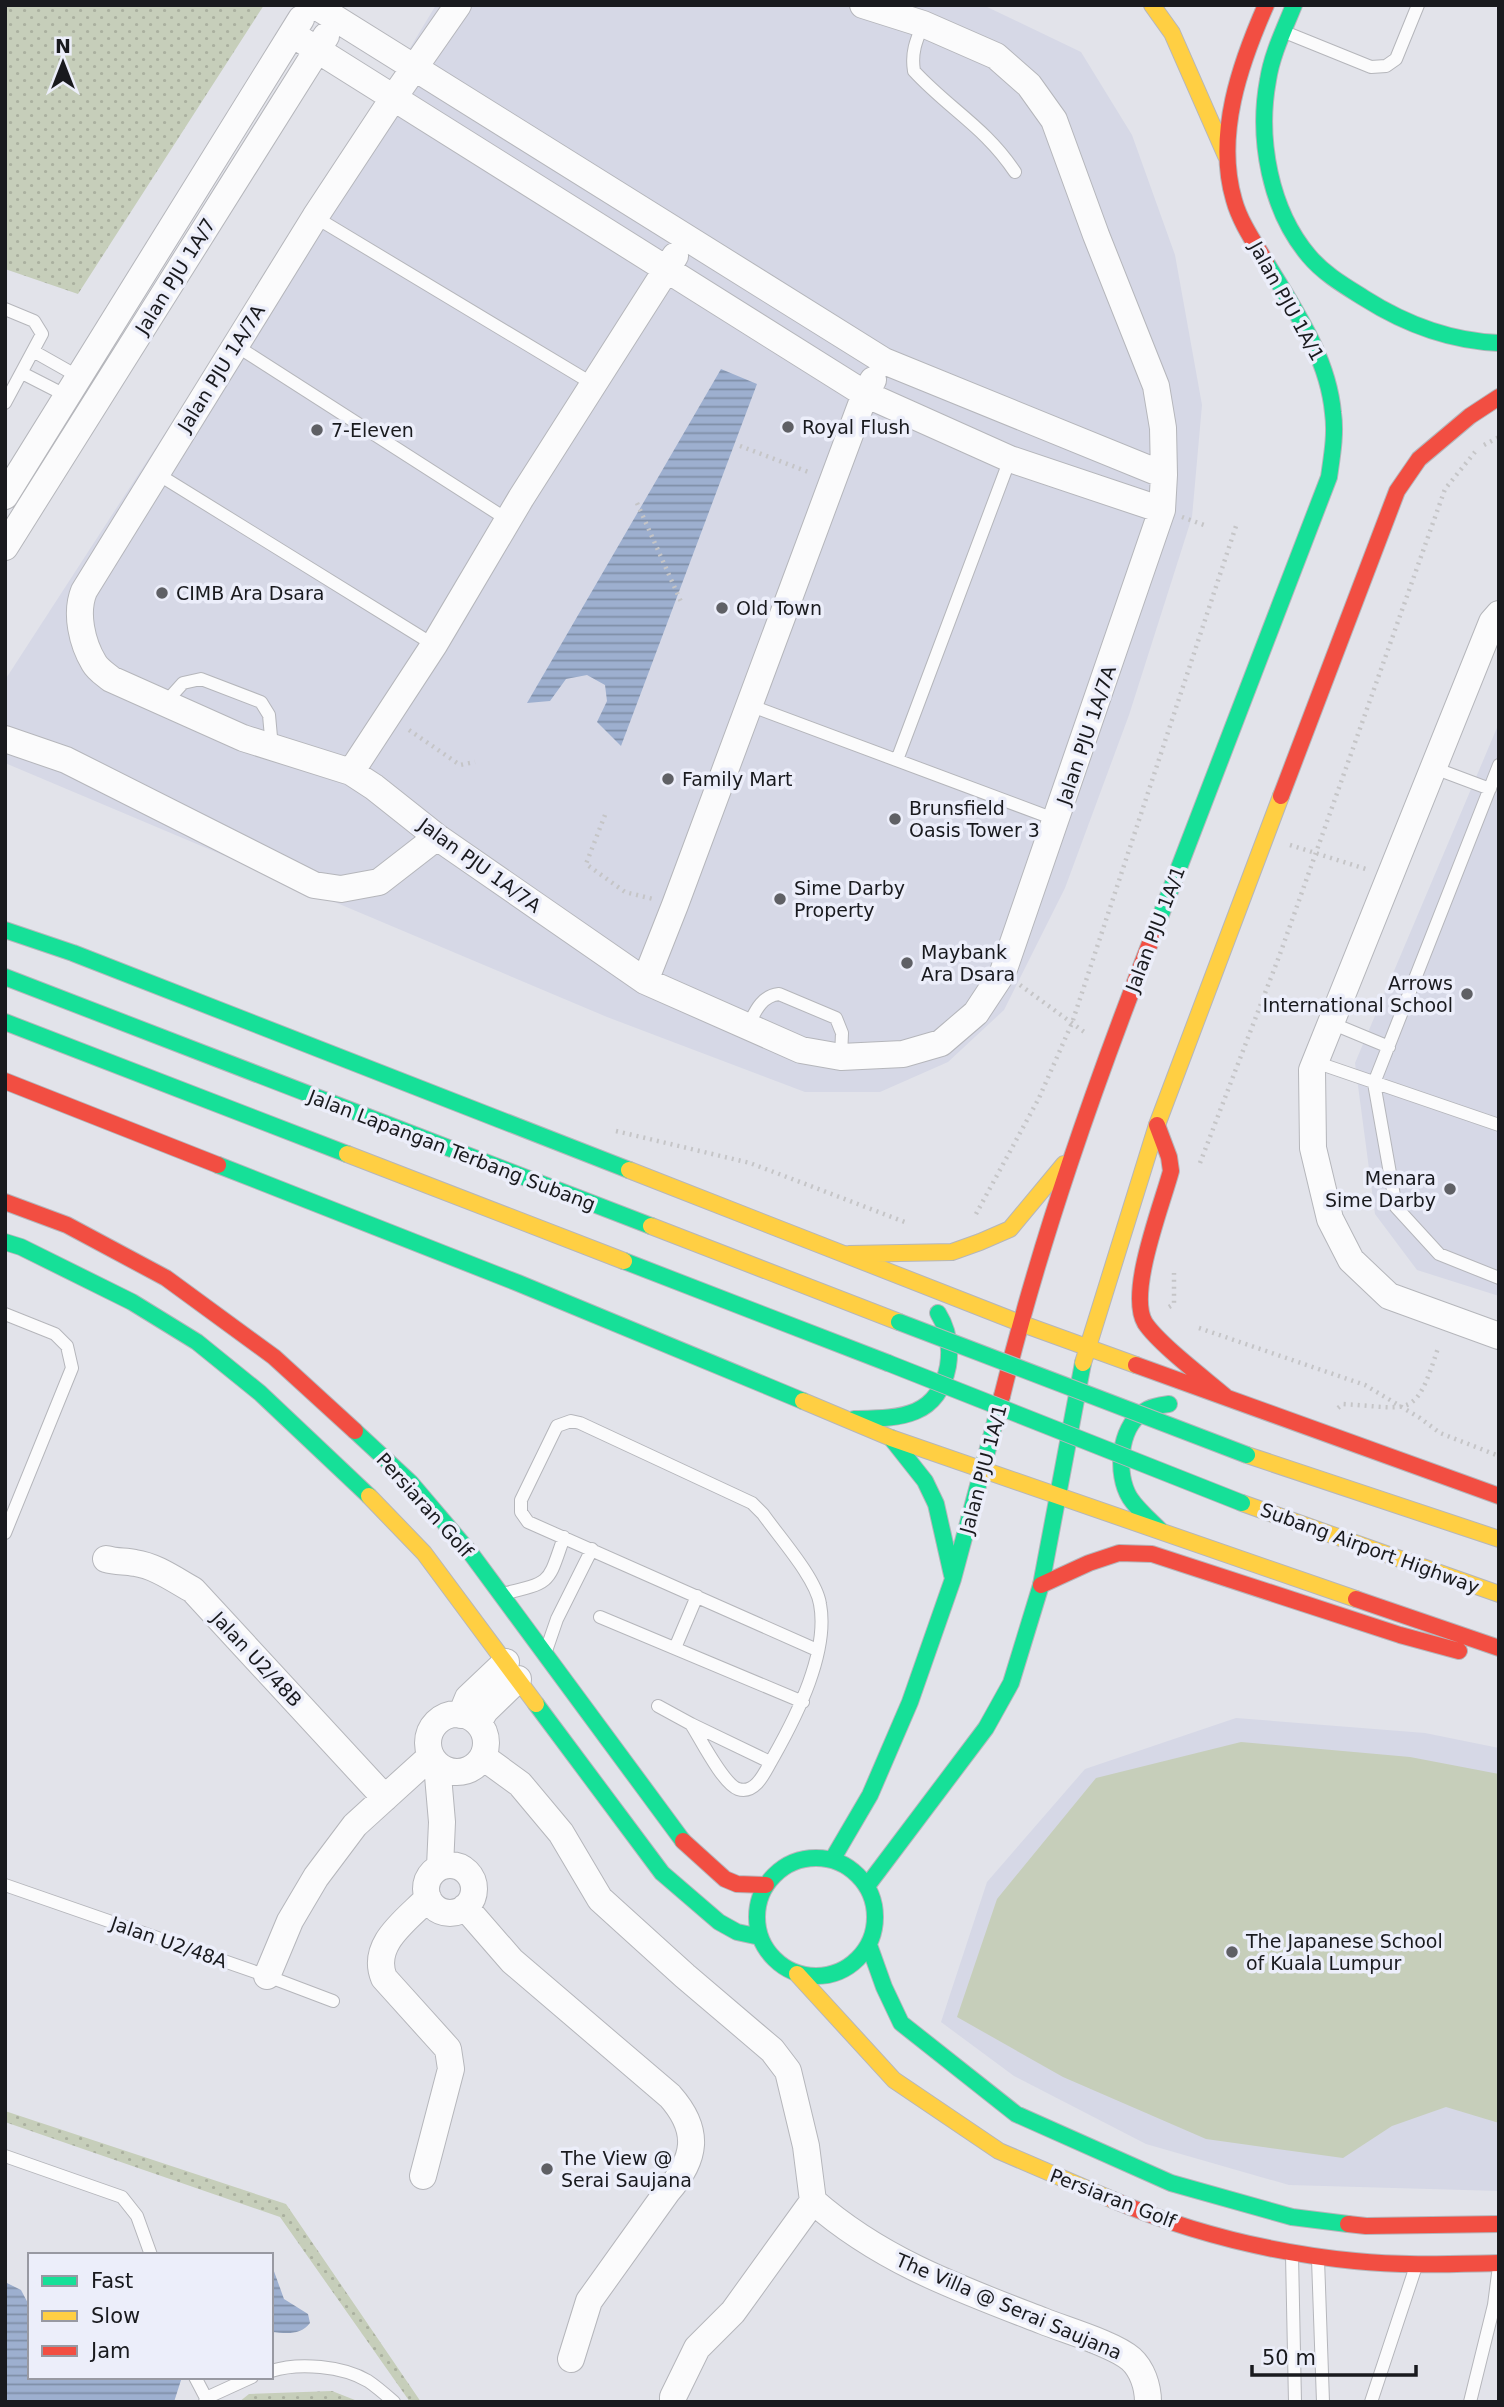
<svg xmlns="http://www.w3.org/2000/svg" width="1504" height="2407" viewBox="0 0 1504 2407" font-family="'DejaVu Sans',sans-serif">
<defs>
<pattern id="grass-dots" width="8" height="8" patternUnits="userSpaceOnUse" patternTransform="scale(1.75)"><rect width="8" height="8" fill="#c6ceba"/><path d="M2 2h.1M6 6h.1" fill="none" stroke="#aab09f" stroke-width="1.8" stroke-linecap="round"/></pattern>
<pattern id="water-rules" width="6" height="5" patternUnits="userSpaceOnUse" patternTransform="scale(1.75)"><rect width="6" height="5" fill="#9dafcf"/><path d="M0 2.5h6" fill="none" stroke="#7f8ea7"/></pattern>
</defs>
<rect width="100%" height="100%" fill="#e2e3ea"/>
<path fill="#d6d8e6" d="M436,5h547l98,47 51,83 43,120 27,150 -10,112 -63,198 -64,173 -61,122 -56,52 -68,30h-75l-198,-75 -602,-254v-83l341,-526z
M1499,723v573l-82,-26 -42,-56 -20,-151z
M1236,1718l189,15 74,15v443l-210,-6 -143,-41 -132,-68 -73,-54 46,-140 98,-113z"/>
<path fill="url(#grass-dots)" d="M5,5h259l-186,289 -73,-25z
M5,2111l281,93 135,198h-11l-130,-185 -275,-95z
M332,2391l28,11h-121l10,-8z"/>
<path fill="#c6ceba" d="M1241,1742l169,15 89,17v349l-53,-16 -54,19 -49,32 -137,-19 -143,-62 -106,-60 40,-118 99,-121z"/>
<path fill="url(#water-rules)" d="M721,369l36,15 -136,362 -24,-24 10,-21 -2,-16 -18,-10 -21,4 -16,22 -23,2z
M271,2263l13,36 24,15 2,9c-10,13 -24,10 -39,9z
M5,2282l16,8 9,17v70h152l-8,25h-169z"/>
<g fill="none" stroke-linecap="round" stroke-linejoin="round">
<g stroke="#b5b6bb" stroke-width="14">
<path id="lane" d="M923,24c-7,17 -12,29 -9,47 35,38 71,56 101,101
M1287,33l84,34 15,-1 10,-7 22,-54
M315,217l278,167
M5,309l29,12 8,13 -37,69
M235,345l273,175
M33,351l46,26
M22,373l45,23
M156,473l278,172
M165,703l18,-20 18,-4 60,23 8,13 3,33
M749,705l308,115
M897,760l113,-301
M1499,765l-125,318 22,124 43,47 60,24
M1434,768l56,21
M1331,1023l58,24
M748,1026c7,-14 13,-30 31,-32l57,24 6,15 -1,24
M1315,1062l184,63
M5,1314l50,20 12,12 5,22 -67,165
M506,1593c47,-11 42,-11 58,-56
M600,1617l203,85
M547,1648l10,-29 35,-70
M675,1648l22,-52
M658,1706l33,18
M770,1762l-79,-38c9,14 32,60 47,65 19,6 28,-20 36,-33 23,-41 55,-104 46,-152 -4,-26 -41,-67 -57,-90l-11,-11 -172,-80 -9,-2 -14,5 -36,74v12l7,10 289,128
M5,1885l262,91 66,25
M5,2156l117,41 15,19 14,39
M1292,2255l3,147
M1318,2259l5,143
M271,2371c28,-9 72,-5 97,10 9,6 18,14 26,21
M195,2377l11,21 -1,4
M206,2398l46,-21
M1371,2402l45,-136
M1470,2402l24,-97 5,-39"/>
</g>
<g stroke="#b5b6bb" stroke-width="28">
<path id="street" d="M314,5l570,356 280,114
M458,5l-64,92 -79,120 -231,374c-9,22 -2,52 10,72 4,7 11,11 17,16l132,59 108,34 23,15 63,50 208,144 156,69 40,7 62,-3 38,-11 35,-30 27,-41 159,-462 2,-35 -1,-47 -7,-42 -60,-151 -42,-115 -25,-35 -33,-29 -73,-32 -60,-19
M292,34l573,360 145,65 152,51
M5,496l296,-477
M5,547l321,-511
M1499,614l-7,8 -180,448 1,78 17,71 21,41 38,36 110,40
M5,739l61,21 248,125 27,4 38,-7 58,-45
M351,772l83,-127 87,-147 154,-242
M645,981l30,-76 190,-511 8,-14
M106,1559c10,3 19,2 29,4 21,3 40,17 58,27l192,208
M428 1743a29 29 0 1 1 58 0a29 29 0 1 1-58 0Z
M461,1715l7,-17 38,-36
M478,1723l7,-12 33,-32
M483,1757l37,27 41,49 39,66 85,77 87,74 16,21 18,75 7,55c68,60 147,88 230,120 22,9 71,23 88,38 11,10 17,27 17,43
M437,1764l5,58 -2,45
M426 1889a24 24 0 1 1 48 0a24 24 0 1 1-48 0Z
M465,1907l47,54 158,135c31,35 26,63 -3,96l-78,109 -18,58
M267,1976l23,-55 26,-44 39,-52 76,-69
M423,2176l28,-107 -3,-20 -64,-71c-14,-34 23,-58 44,-80
M673,2402v-5l24,-49 36,-36 80,-111"/>
</g>
<g stroke="#b5b6bb" stroke-width="18">
<path id="fast" d="M1294,5c-10,25 -22,49 -26,75 -11,59 2,130 41,176 15,18 36,30 55,42 41,26 86,43 135,45
M5,930l68,23 556,217
M1152,938l177,-461c3,-21 7,-43 4,-64 -5,-56 -39,-104 -67,-151
M5,977l646,249
M5,1022l342,132
M218,1165l300,118 285,118
M5,1242l16,5 111,55 65,40 63,51 109,103
M624,1261l264,102
M854,1419c44,-1 84,0 94,-53 3,-19 0,-37 -10,-53
M355,1431l55,51 62,73 211,286
M891,1438l34,43 11,23 16,71
M1160,1530c-10,-10 -22,-20 -30,-32 -15,-24 -11,-70 13,-86 7,-5 17,-7 26,-8
M536,1704l126,169 57,49 18,10 23,5
M757 1917a59 59 0 1 1 118 0a59 59 0 1 1-118 0Z
M832,1860l38,-65 40,-93 43,-123 49,-183
M867,1886l119,-158 25,-45 30,-98 42,-222
M869,1945l15,42 17,36 115,91 155,69 121,34 56,7"/>
</g>
<g stroke="#b5b6bb" stroke-width="18">
<path id="slow" d="M1152,5l20,28 54,123
M347,1154l277,107
M629,1170l391,153 116,42
M651,1226l248,96
M849,1254l103,-2 28,-10 30,-13 54,-65
M1083,1363l74,-238 124,-329
M803,1401l88,37 465,161
M1247,1455l252,84
M369,1496l55,57 112,151
M1242,1503l257,91
M797,1974l97,106 105,71 114,49"/>
</g>
<g stroke="#b5b6bb" stroke-width="18">
<path id="jam" d="M1266,262c-12,-20 -26,-40 -32,-62 -19,-65 6,-136 32,-195
M1281,796l116,-305 22,-32 51,-43 29,-19
M5,1081l213,84
M1157,1125l12,32 2,14c-9,34 -44,122 -26,152 14,21 59,55 80,73
M5,1202l62,23 99,53 108,79 81,74
M1136,1365l363,131
M1002,1396c38,-156 92,-309 150,-458
M1041,1585l48,-22 30,-10 33,1 248,81 59,16
M1356,1599l143,49
M683,1841l42,38 12,5 29,1
M1113,2200c76,32 160,53 242,61 48,5 96,3 144,2
M1348,2224l18,2 133,-2"/>
</g>
<path stroke="#c5c5c7" stroke-width="4.5" stroke-dasharray="2 5" stroke-linecap="butt" d="M1484,445l15,-8
M740,446l71,27
M637,503l45,101
M1182,517l22,8
M409,730l51,35 15,-3
M605,815l-19,49 39,28 28,7
M1290,845l79,25
M1020,985l67,49
M616,1131l134,32 155,59
M1200,1163l80,-209 165,-465 30,-37
M976,1214l63,-116 33,-75 165,-500
M1169,1307l5,-3v-31
M1199,1328l166,57 55,33 20,15 59,23
M1338,1408l5,-4c69,4 72,16 95,-56"/>
<use href="#lane" stroke="#fbfbfc" stroke-width="12"/>
<use href="#street" stroke="#fbfbfc" stroke-width="26"/>
<use href="#fast" stroke="#16e098" stroke-width="16"/>
<use href="#slow" stroke="#ffcf43" stroke-width="16"/>
<use href="#jam" stroke="#f24e42" stroke-width="16"/>
<g stroke="#b5b6bb" stroke-width="18" stroke-linecap="butt">
<path id="fast-bridge" d="M899,1322l348,133
M888,1363l354,140"/>
</g>
<use href="#fast-bridge" stroke="#16e098" stroke-width="16"/>
</g>
<g fill="#5f6065" stroke="#eceefa" stroke-width="2.5">
<circle cx="788" cy="427" r="7"/>
<circle cx="317" cy="430" r="7"/>
<circle cx="162" cy="593" r="7"/>
<circle cx="722" cy="608" r="7"/>
<circle cx="668" cy="779" r="7"/>
<circle cx="895" cy="819" r="7"/>
<circle cx="780" cy="899" r="7"/>
<circle cx="907" cy="963" r="7"/>
<circle cx="1467" cy="994" r="7"/>
<circle cx="1450" cy="1189" r="7"/>
<circle cx="1232" cy="1952" r="7"/>
<circle cx="547" cy="2169" r="7"/>
</g>
<g text-anchor="middle" stroke-width="7" stroke-linejoin="round" paint-order="stroke">
<g font-size="19" fill="#191a1e" stroke="#eceefa">
<text transform="translate(175 276) rotate(-58)" y="7">Jalan PJU 1A/7</text>
<text transform="translate(1287 301) rotate(61)" y="7">Jalan PJU 1A/1</text>
<text transform="translate(221 368) rotate(-58)" y="7">Jalan PJU 1A/7A</text>
<text transform="translate(1086 735) rotate(-71)" y="7">Jalan PJU 1A/7A</text>
<text transform="translate(480 865) rotate(36)" y="7">Jalan PJU 1A/7A</text>
<text transform="translate(1155 929) rotate(-69)" y="7">Jalan PJU 1A/1</text>
<text transform="translate(452 1150) rotate(21)" y="7">Jalan Lapangan Terbang Subang</text>
<text transform="translate(983 1469) rotate(-75)" y="7">Jalan PJU 1A/1</text>
<text transform="translate(425 1505) rotate(48)" y="7">Persiaran Golf</text>
<text transform="translate(1370 1548) rotate(20)" y="7">Subang Airport Highway</text>
<text transform="translate(257 1659) rotate(47)" y="7">Jalan U2/48B</text>
<text transform="translate(169 1942) rotate(19)" y="7">Jalan U2/48A</text>
<text transform="translate(1113 2198) rotate(21)" y="7">Persiaran Golf</text>
<text transform="translate(1009 2306) rotate(23)" y="7">The Villa @ Serai Saujana</text>
</g>
<g font-size="19" fill="#191a1e" stroke="#eceefa" text-anchor="start">
<text x="802" y="434">Royal Flush</text>
<text x="331" y="437">7-Eleven</text>
<text x="176" y="600">CIMB Ara Dsara</text>
<text x="736" y="615">Old Town</text>
<text x="682" y="786">Family Mart</text>
<text x="909" y="815">Brunsfield<tspan x="909" dy="22">Oasis Tower 3</tspan></text>
<text x="794" y="895">Sime Darby<tspan x="794" dy="22">Property</tspan></text>
<text x="921" y="959">Maybank<tspan x="921" dy="22">Ara Dsara</tspan></text>
<text x="1453" y="990" text-anchor="end">Arrows<tspan x="1453" dy="22">International School</tspan></text>
<text x="1436" y="1185" text-anchor="end">Menara<tspan x="1436" dy="22">Sime Darby</tspan></text>
<text x="1246" y="1948">The Japanese School<tspan x="1246" dy="22">of Kuala Lumpur</tspan></text>
<text x="561" y="2165">The View @<tspan x="561" dy="22">Serai Saujana</tspan></text>
</g>
</g>
<rect width="1504" height="2407" fill="none" stroke="#191a1e" stroke-width="14"/>
<rect x="28" y="2253" width="245" height="126" fill="#eceefa" stroke="#9899a2" stroke-width="2"/>
<rect x="42" y="2276" width="35" height="10" fill="#16e098" stroke="#9899a2" stroke-width="2"/>
<text x="91" y="2288" font-size="21" fill="#191a1e">Fast</text>
<rect x="42" y="2311" width="35" height="10" fill="#ffcf43" stroke="#9899a2" stroke-width="2"/>
<text x="91" y="2323" font-size="21" fill="#191a1e">Slow</text>
<rect x="42" y="2346" width="35" height="10" fill="#f24e42" stroke="#9899a2" stroke-width="2"/>
<text x="91" y="2358" font-size="21" fill="#191a1e">Jam</text>
<g transform="translate(63 63)" stroke="#eceefa" stroke-width="5" paint-order="stroke">
<path d="M0-5L12 26L0 18L-12 26Z" fill="#191a1e"/>
<text y="-10" font-size="19" font-weight="bold" text-anchor="middle" fill="#191a1e">N</text>
</g>
<path d="M1252 2365v10h164v-10" fill="none" stroke="#191a1e" stroke-width="3.5"/>
<text x="1262" y="2365" font-size="21" fill="#191a1e" stroke="#eceefa" stroke-width="5" paint-order="stroke">50 m</text>
</svg>
